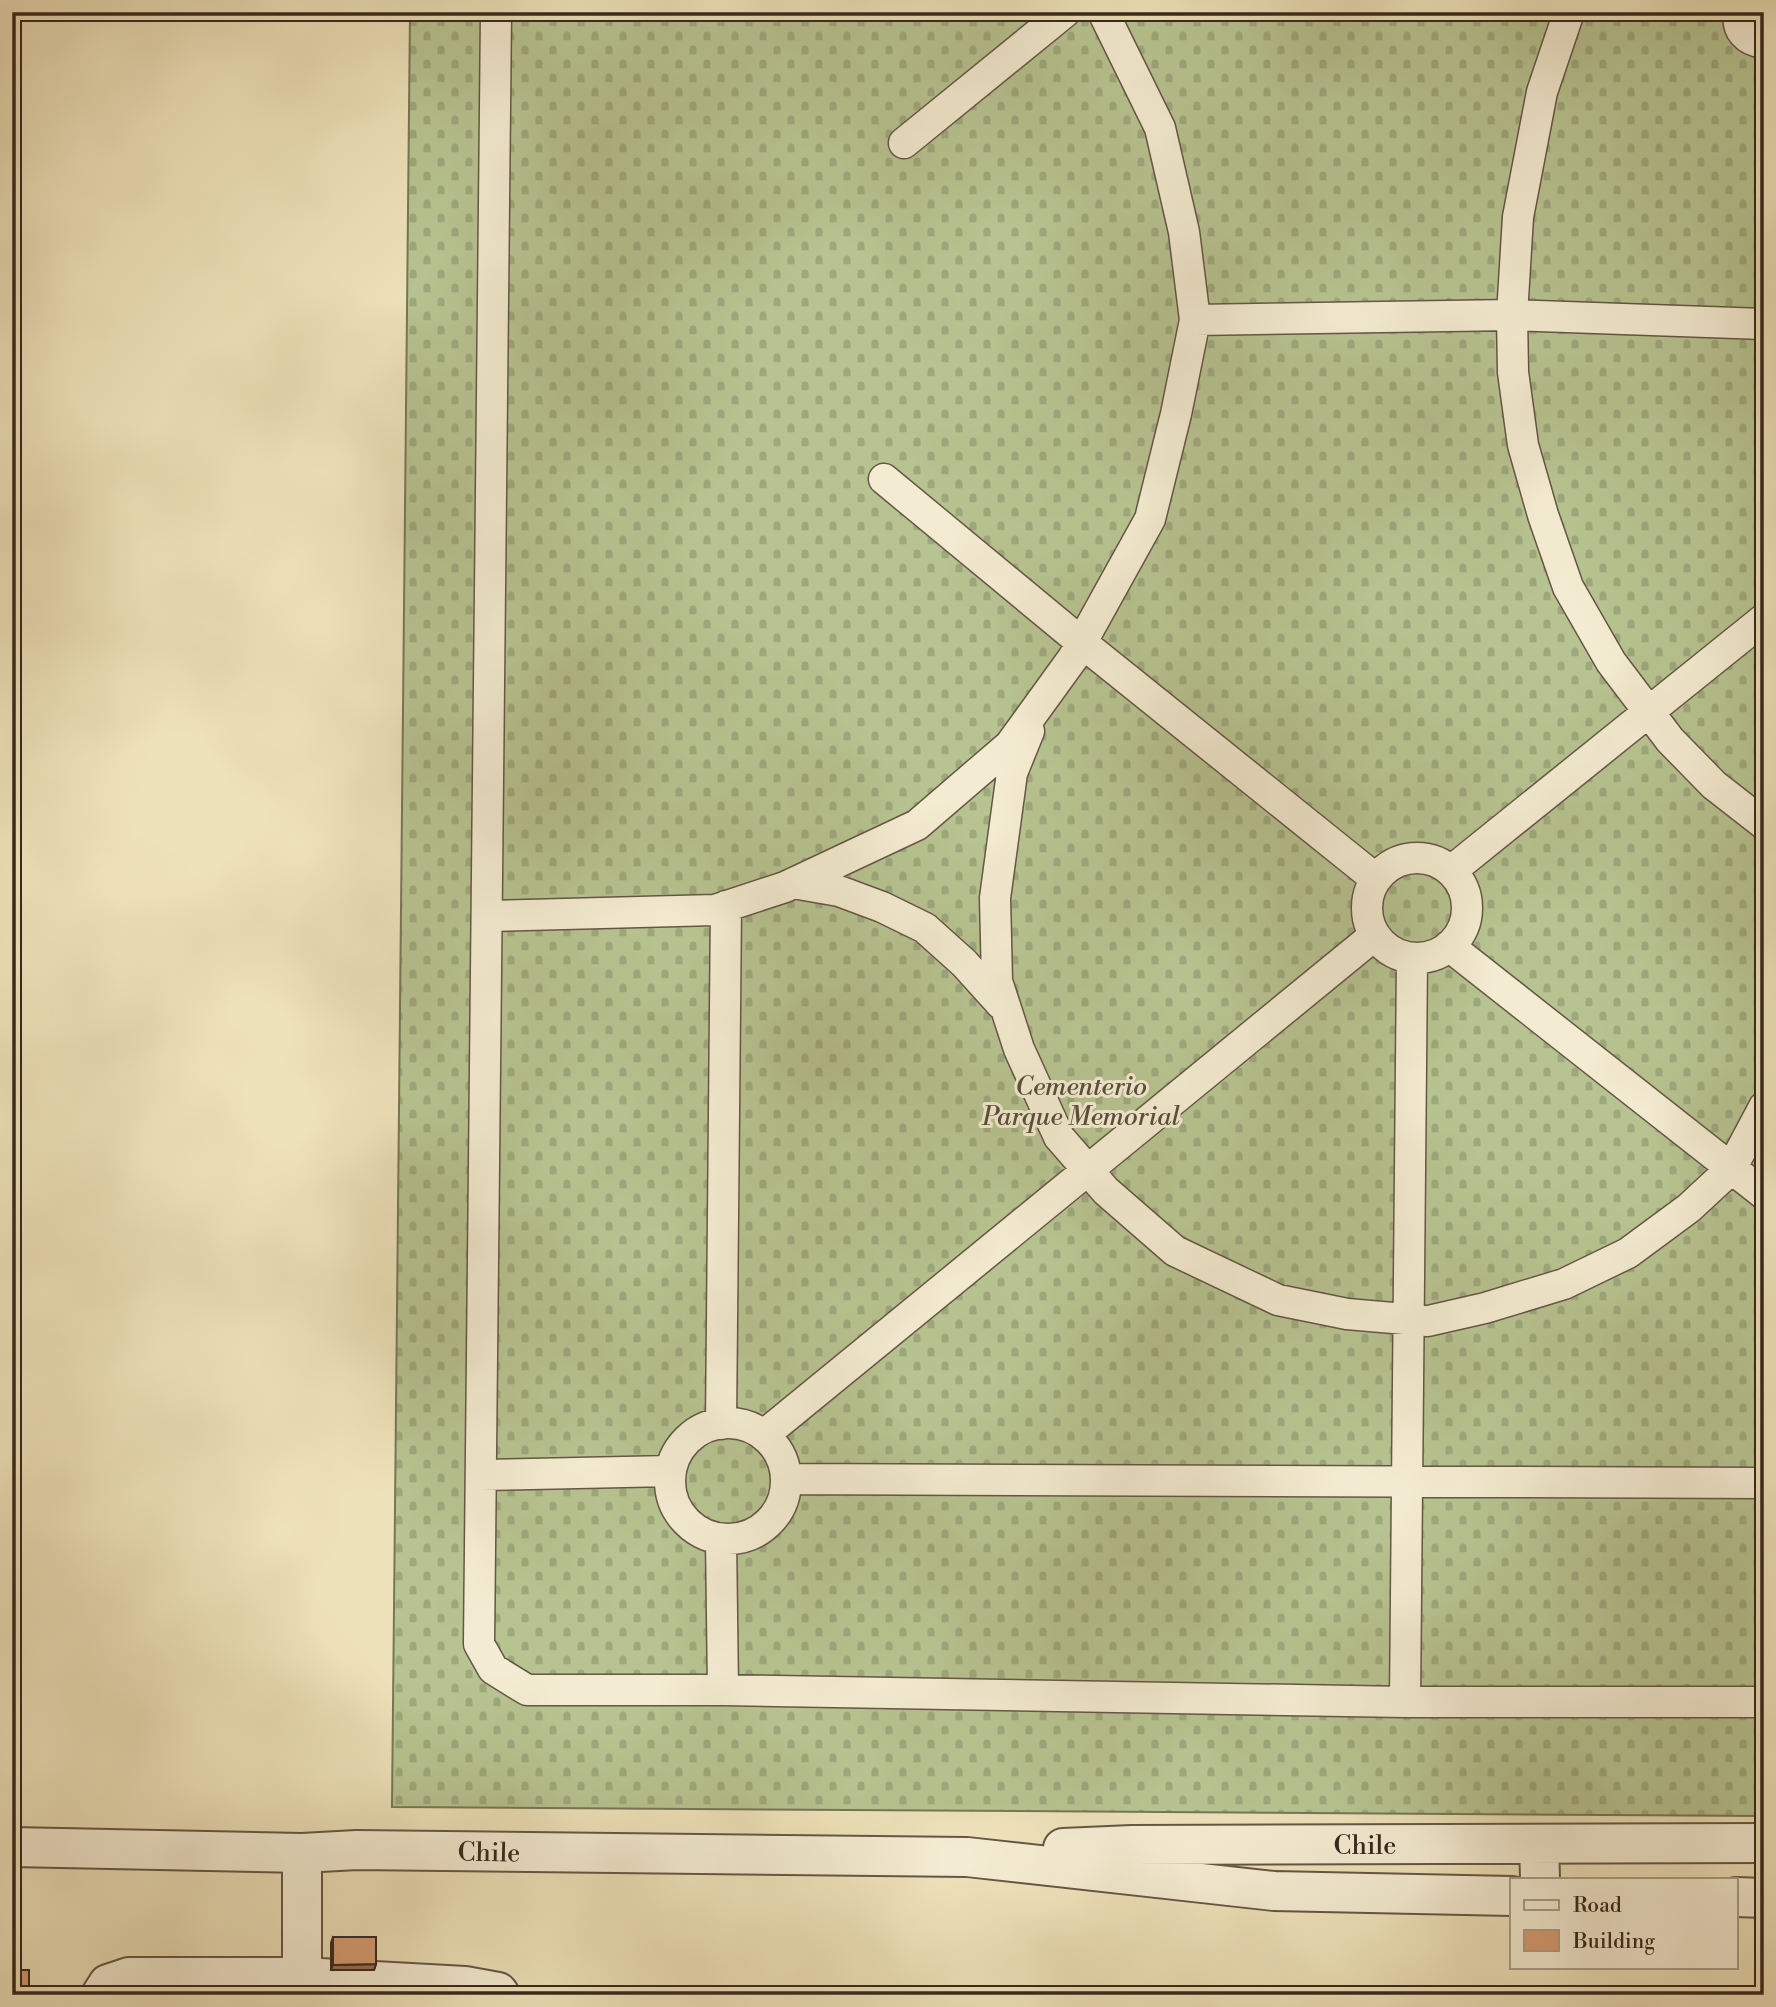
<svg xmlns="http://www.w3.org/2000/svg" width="1776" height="2007" viewBox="0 0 1776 2007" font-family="'Libre Bodoni',serif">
<defs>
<pattern id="cemetery-stones" width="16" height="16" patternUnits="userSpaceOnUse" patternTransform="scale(1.75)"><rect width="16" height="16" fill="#b7c491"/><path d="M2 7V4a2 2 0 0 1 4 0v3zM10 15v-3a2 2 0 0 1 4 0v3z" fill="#9ea87d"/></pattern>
</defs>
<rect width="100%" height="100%" fill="#eee2ba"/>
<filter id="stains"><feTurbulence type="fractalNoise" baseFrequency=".00286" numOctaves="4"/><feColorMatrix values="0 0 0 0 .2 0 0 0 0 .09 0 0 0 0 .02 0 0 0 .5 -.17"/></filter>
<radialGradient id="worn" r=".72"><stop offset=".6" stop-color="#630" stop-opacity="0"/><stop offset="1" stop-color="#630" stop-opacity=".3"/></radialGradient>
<path fill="url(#cemetery-stones)" stroke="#777658" stroke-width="2" d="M410,12h1354v1804l-1372,-9z"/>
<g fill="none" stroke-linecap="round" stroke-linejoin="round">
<g stroke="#655646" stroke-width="33">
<path id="pedestrian" d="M496,12l-17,1632 14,25 34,21h196l682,12h359
M1569,12l-27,80 -24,125 -6,98 1,57 10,73 20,70 25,72 43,75 59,78 44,45 50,39
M1739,12c-3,18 7,29 25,31
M904,143l161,-131
M1195,320l317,-5 252,9
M884,479l197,163 295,237
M1029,731l-17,42 -17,125 2,83 22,68 40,88 47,54 69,60 103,49 69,14 81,7 57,-13 79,-24 64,-31 61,-45 42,-39 33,-62
M1367 908a50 50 0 1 1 100 0a50 50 0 1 1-100 0Z
M1451,871l313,-252
M793,883l46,8 43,16 43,21 39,35 37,41
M488,916l227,-6 70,-23 132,-62 93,-80 63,-87 77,-139 26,-105 19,-94 -11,-88 -24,-104 -57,-116
M1449,946l315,248
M670 1481a58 58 0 1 1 116 0a58 58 0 1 1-116 0Z
M721,1424l5,-518
M764,1435l611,-500
M482,1475l189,-4
M786,1479l978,4
M721,1539l2,151
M1405,1702l7,-744"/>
</g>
<g stroke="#655646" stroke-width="42">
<path id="minor" d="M302,1853v124
M101,1995l7,-11 21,-7h173l163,9 33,6 2,3"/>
</g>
<g stroke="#655646" stroke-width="42">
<path id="tertiary" d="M1539,1844l1,35
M12,1847l290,6 55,-3 610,7 307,34 238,5
M1063,1848l69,-3 632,-2
M1736,1897l28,1"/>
</g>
<use href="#pedestrian" stroke="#f4ecd2" stroke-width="30"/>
<use href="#minor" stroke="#f4ecd2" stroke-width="38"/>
<use href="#tertiary" stroke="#f4ecd2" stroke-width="38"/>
</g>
<path fill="#ba8663" stroke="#37281f" stroke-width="2" d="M333,1937l43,27 -2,6h-43v-27z"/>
<path fill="#976d50" stroke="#37281f" stroke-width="2" d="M376,1964l-2,6h-43l2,-5z"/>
<path fill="#d89c73" stroke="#37281f" stroke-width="2" d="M333,1937h43v27l-43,1z
M12,1954h9l-1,16h9v25h-17z"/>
<g text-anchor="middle" stroke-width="6" stroke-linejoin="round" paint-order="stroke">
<g font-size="26" font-style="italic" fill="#574f3c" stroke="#f4ecd2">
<text x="1081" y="1095">Cementerio<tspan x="1081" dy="30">Parque Memorial</tspan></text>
</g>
<g font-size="26" fill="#37281f" stroke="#f4ecd2">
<text x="1365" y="1854">Chile</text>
<text transform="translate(489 1852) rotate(1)" y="9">Chile</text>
</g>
</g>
<rect width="1776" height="2007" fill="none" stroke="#eee2ba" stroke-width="42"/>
<rect x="14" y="14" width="1748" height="1979" fill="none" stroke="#37281f" stroke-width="3.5"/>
<rect x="21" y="21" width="1734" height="1965" fill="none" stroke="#37281f" stroke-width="2"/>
<rect x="1510" y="1878" width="228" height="91" fill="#f4ecd2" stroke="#a89e8a" stroke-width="2"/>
<rect x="1524" y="1900" width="35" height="10" fill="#f4ecd2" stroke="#a89e8a" stroke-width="2"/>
<text x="1573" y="1912" font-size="21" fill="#37281f">Road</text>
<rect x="1524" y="1930" width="35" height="21" fill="#d89c73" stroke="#a89e8a" stroke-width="2"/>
<text x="1573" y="1948" font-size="21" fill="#37281f">Building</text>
<rect width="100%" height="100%" filter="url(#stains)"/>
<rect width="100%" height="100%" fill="url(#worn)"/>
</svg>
